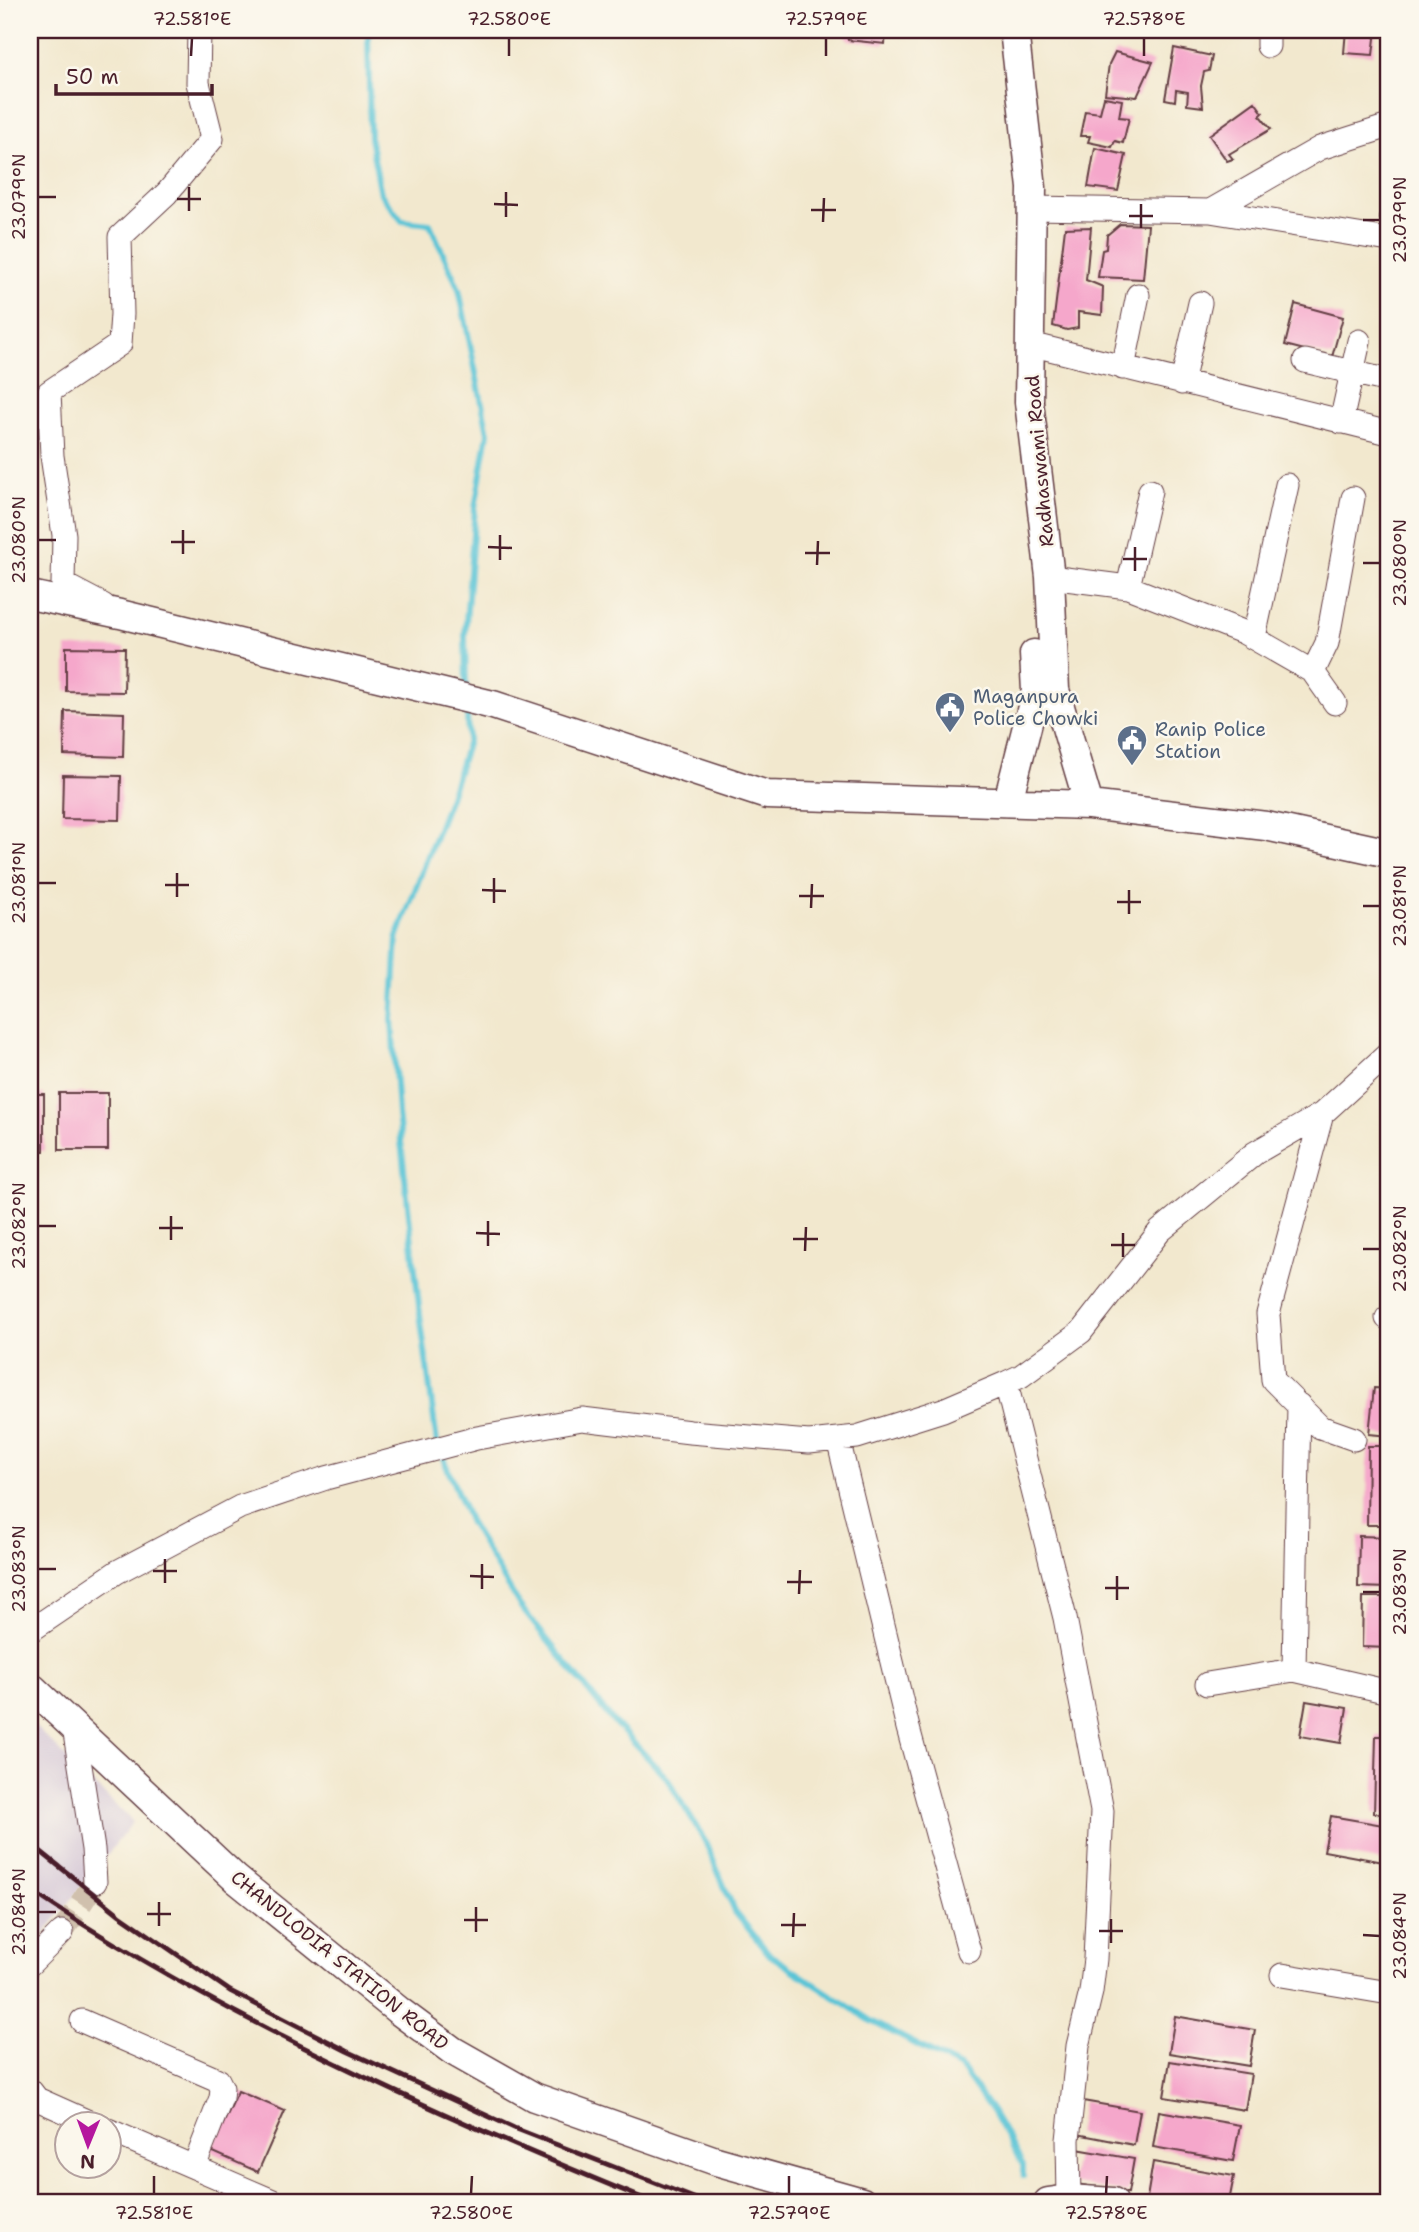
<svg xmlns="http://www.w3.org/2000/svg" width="1419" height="2232" viewBox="0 0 1419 2232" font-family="'Shantell Sans',sans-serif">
<rect width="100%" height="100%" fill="#fbf7ec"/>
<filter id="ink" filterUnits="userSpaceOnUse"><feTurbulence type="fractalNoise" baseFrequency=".0143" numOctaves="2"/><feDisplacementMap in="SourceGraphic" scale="14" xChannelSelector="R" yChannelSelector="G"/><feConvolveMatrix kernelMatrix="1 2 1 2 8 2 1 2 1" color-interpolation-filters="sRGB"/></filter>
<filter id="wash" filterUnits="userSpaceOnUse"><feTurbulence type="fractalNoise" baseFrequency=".00686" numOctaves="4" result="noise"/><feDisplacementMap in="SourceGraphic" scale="28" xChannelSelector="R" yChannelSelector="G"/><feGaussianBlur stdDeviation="1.57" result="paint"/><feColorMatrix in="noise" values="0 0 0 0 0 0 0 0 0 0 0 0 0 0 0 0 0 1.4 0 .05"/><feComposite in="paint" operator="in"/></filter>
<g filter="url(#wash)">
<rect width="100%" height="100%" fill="#f2e8ce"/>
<path fill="#cdbed2" d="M30,1722l103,100 -103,130z"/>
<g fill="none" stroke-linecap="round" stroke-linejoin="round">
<path stroke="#5ac4d6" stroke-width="6" d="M368,30l2,108 11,56 21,27 28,3 29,65 29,144 -13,75 -10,127 1,50
M437,1443l-18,-137 -21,-192 -6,-94 5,-82 53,-141 18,-56 -1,-29
M441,1453l29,70 50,83 92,114 55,58 39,65 29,69 35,43 101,66 89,46 32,44 31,54v11"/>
</g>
<g id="blocks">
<path fill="#f5a7cb" d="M834,30h61v3l-9,-1 -1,12 -37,-4 -1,-4 -14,-2z
M1346,30h30l-3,25 -29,-2z
M1174,48l38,8 -3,15 -5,1 -3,14 2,21 -16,-2 1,-13 -12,-2 -1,11 -10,-2z
M1115,52l38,10 -16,35 -32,-3 4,-30z
M1104,97l18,3 -3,17 10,1 -6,25 -8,-2 -3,6 -24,-5 2,-6h-10l5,-25 15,2z
M1255,102l8,11 -3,3 11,13 -42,25 4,5 -6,2 -18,-26z
M1095,148l31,7 -8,36 -30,-4z
M1386,177h3v44l-9,-2z
M1120,224l28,1 -5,54 -45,-2 4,-27 4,-1 1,-14z
M1091,227l-5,53 17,7 -1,28 -24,-3v16l-11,2 -14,-4 12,-98z
M1295,304l48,13 -11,40 -47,-12z
M66,647l59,1 -1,44 -58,-1z
M65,711l59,2 -1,44 -59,-2z
M63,775l58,1 -1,44 -58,-1z
M59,1093h49v57h-49z
M30,1094h14v57h-14z
M1374,1388l15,1v47l-20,-2z
M1368,1446h21v79h-22z
M1359,1536l30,1v51l-31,-1z
M1363,1597h26v51l-27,-1z
M1306,1701l41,7 -6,35 -41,-7z
M1376,1736h13v78l-15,-1z
M1331,1816l58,10v37l-65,-12z
M1175,2016l80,14 -6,36 -80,-13z
M1170,2061l81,13 -6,36 -81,-13z
M238,2091l47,20 -27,61 -47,-21z
M1083,2101l57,10 -6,34 -57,-11z
M1159,2111l81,14 -7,36 -80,-14z
M1077,2149l57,10 -6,34 -57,-10z
M1153,2162l81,14 -5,26h-57l-25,-4z"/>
</g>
</g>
<g filter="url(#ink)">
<use href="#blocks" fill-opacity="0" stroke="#633d43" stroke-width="2"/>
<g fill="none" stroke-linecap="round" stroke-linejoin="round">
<path stroke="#d0c0ad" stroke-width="23" stroke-dasharray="23 11" stroke-linecap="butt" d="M62,1932l33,-50"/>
<g stroke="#633d43" stroke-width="25">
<path id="minor" d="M1268,46v-16
M1032,208l178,3 110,-63 69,-22
M1210,211l179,29
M1030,344l359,89
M1305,361l84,20
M1123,368l15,-73
M1182,383l18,-80
M1341,422l18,-81
M1050,577l78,10 115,45 70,40 22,31
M1128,587l22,-96
M103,605l-40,-21 1,-49 -12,-79 -3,-64 71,-48 2,-30 -2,-77 47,-44 45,-54 -14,-56 1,-53
M1254,637l33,-152
M1313,672l14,-29 26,-145
M1322,1114l-54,200 5,66 47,47 34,12
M1387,1318h2
M1006,1383l59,235 37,193 -7,148 -4,33 -13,54 -10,94 1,59
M1299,1405l-5,265 95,22
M838,1439l70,289 61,223
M30,1631l87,-59 123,-65 86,-29 151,-40 105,-19 108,13 119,10 48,-5 86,-27 63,-27 15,-7 60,-44 79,-101 95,-78 67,-39 67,-61
M1207,1684l87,-14
M74,1727l19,122 2,33
M30,1964l32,-32
M1282,1975l107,18
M82,2021l136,59 4,8 -1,10 -27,69
M30,2090l7,9 56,25
M108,2130l167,72"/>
</g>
<g stroke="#633d43" stroke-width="31">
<path id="tertiary" d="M1014,30l18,158 -3,214 21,175 5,113 34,115
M30,595l90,19 373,91 274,90 322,10 177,21 123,27
M1008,801l28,-110 -2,-37
M30,1686l206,193 163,132 54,40 81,46 182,64 146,41
M1048,2202l21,-3 44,3"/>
</g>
<use href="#minor" stroke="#fff" stroke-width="23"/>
<use href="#tertiary" stroke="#fff" stroke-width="28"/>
<path stroke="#4a1f2b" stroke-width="5" d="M30,1843l90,72 110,76 117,60 167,77 190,74
M30,1890c193,129 407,225 622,312"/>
</g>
</g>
<path fill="none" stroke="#4a1f2b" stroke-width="2.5" d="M191,56l1,-18M509,56v-18M826,56v-18M1144,56v-18M38,197h18M177,199h24M494,204l24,1M811,210h25M189,211v-24M1129,216h24M506,217v-25M1363,220h17M823,222l1,-24M1141,228v-24M38,540h18M171,542h24M488,547l24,1M805,553h25M183,554v-24M1123,559h24M500,560v-25M1363,563h17M817,565l1,-24M1135,571v-24M38,883h18M165,885h24M482,890l24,1M799,896h25M177,897v-24M1117,902h24M494,903v-25M1363,906h17M811,908l1,-24M1129,914v-24M38,1226h18M159,1228h24M476,1233l24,1M793,1239h25M171,1240v-24M1111,1245h24M488,1246v-25M1363,1249h17M805,1251l1,-24M1123,1257v-24M38,1569h18M153,1571h24M470,1576l24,1M787,1582h25M165,1583v-24M1105,1588h24M482,1589v-25M1363,1592h17M799,1594l1,-24M1117,1600v-24M38,1912h18M147,1914h24M464,1920h24M781,1925h25M159,1926v-24M1099,1931h24M476,1932v-25M1363,1935l17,1M793,1937l1,-24M1111,1943v-24M154,2194v-18M471,2194l1,-18M789,2194v-18M1106,2194l1,-18"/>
<defs>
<g id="civic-pin" transform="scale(1.575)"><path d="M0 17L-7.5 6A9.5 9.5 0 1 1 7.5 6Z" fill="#5c6f8a" stroke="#fbf7ec"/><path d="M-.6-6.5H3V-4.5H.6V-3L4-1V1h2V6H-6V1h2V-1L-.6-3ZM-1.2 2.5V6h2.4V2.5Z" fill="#fff"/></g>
</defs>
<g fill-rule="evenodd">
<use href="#civic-pin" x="950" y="707"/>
<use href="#civic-pin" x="1132" y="740"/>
</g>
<g text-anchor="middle" stroke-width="5" stroke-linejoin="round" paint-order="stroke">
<g font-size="19" fill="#4a1f2b" stroke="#fbf7ec">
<text transform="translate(1039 461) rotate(-95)" y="7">Radhaswami Road</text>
<text transform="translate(340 1960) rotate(39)" y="7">CHANDLODIA STATION ROAD</text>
</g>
<g font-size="19" fill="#4e5e75" stroke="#fbf7ec" text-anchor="start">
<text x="973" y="703">Maganpura<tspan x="973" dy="22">Police Chowki</tspan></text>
<text x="1155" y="736">Ranip Police<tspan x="1155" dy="22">Station</tspan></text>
</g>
</g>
<rect width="1419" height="2232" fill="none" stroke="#fbf7ec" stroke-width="77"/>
<g transform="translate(88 2145) rotate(181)"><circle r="33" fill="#fbf7ec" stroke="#b4a19f" stroke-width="2"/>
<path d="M0-5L12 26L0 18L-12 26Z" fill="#b5179e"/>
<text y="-10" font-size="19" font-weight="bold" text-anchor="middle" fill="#4a1f2b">N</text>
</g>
<path d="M56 84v10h156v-10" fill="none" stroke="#4a1f2b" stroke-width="3.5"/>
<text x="66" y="84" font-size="21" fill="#4a1f2b" stroke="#fbf7ec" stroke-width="5" paint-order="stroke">50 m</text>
<rect x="38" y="38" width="1342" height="2156" fill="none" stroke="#4a1f2b" stroke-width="2.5"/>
<g font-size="18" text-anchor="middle" fill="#4a1f2b">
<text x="192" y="25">72.581°E</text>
<text x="509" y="25">72.580°E</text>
<text x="826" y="25">72.579°E</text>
<text x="1144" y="25">72.578°E</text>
<text transform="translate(19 197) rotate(-90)" y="6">23.079°N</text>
<text transform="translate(1400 220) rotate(-90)" y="6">23.079°N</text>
<text transform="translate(19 540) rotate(-90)" y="6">23.080°N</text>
<text transform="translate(1400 563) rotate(-90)" y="6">23.080°N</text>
<text transform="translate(19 883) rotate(-90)" y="6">23.081°N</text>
<text transform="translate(1400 906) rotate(-90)" y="6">23.081°N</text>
<text transform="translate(19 1226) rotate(-90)" y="6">23.082°N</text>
<text transform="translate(1400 1249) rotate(-90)" y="6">23.082°N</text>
<text transform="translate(19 1569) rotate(-90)" y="6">23.083°N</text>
<text transform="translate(1400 1592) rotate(-90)" y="6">23.083°N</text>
<text transform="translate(19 1912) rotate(-90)" y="6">23.084°N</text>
<text transform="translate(1400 1936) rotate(-90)" y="6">23.084°N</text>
<text x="154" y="2219">72.581°E</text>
<text x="471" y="2219">72.580°E</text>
<text x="789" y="2219">72.579°E</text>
<text x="1106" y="2219">72.578°E</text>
</g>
</svg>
